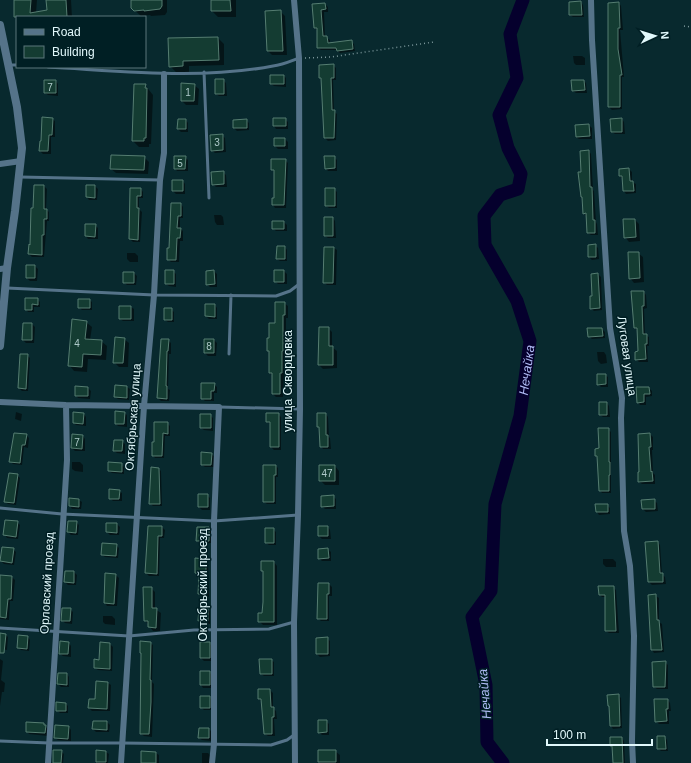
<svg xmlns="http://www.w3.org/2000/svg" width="691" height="763" viewBox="0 0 691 763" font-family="Arial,sans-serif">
<rect width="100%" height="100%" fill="#08292e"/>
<path fill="#0007" d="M15,0h22l-1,13 12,-2 -1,-11h24l1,17h-55v9l-3,-18z
M132,0h35v12l-2,3 -14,1 -1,-1 -9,1 -9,-8z
M212,0h24v17h-18l-6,-6z
M581,2l2,3 1,12h-11l-3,-2z
M619,3l2,3 2,24h-3l4,47h-2v32l-10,1 -3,-3z
M325,4l3,3v5h-4l1,25 5,3v4l21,-3 3,3 1,7 -15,2 -3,-3h-16l-3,-2v-17l-3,-3 -2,-23z
M280,11l5,5 2,39h-15l-4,-4z
M218,38l6,6v21l-35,1v6h-13l-6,-6z
M573,56h9l3,2v7h-9l-2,-2z
M333,65l3,3v12h-3l1,31 3,3 -1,26 -8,1 -3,-3 -3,-58 -2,-2z
M284,76l2,2v9l-12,-1 -3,-2z
M223,80l3,3 1,13h-8l-3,-2z
M56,81l2,3v12l-10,-1 -3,-2z
M584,81l2,2 1,10h-11l-3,-2z
M145,85l8,10 -2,49h-2v3h-10l-6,-6z
M194,85l5,4 -1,16h-12l-4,-4z
M52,119l3,2v16h-4v17h-8l-3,-3 2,-9z
M274,119h11l3,3v7h-12l-2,-3z
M622,119l2,3 1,12h-10l-3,-2z
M186,120l2,3v9h-7l-3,-3z
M246,120l3,3v7l-12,1 -3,-3z
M589,125l3,3v11h-13l-3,-2v-11z
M222,135l3,3 1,14 -11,1 -3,-3z
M275,139h10l3,3v7h-10l-3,-3z
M589,151l2,3 2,36 1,1 2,31 1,2 1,11h-7l-3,-2 -2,-17 -2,-3 -1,-15 -1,-1v-24z
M144,157l5,5 -1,12 -32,-1 -5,-4z
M185,157l3,3v11h-11l-2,-3z
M334,157l3,3v11h-9l-2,-3z
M285,160l3,3 -2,45h-11l-2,-3 2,-6v-26l-3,-4z
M629,169l3,3v10l4,2v9l-10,1 -2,-3 -1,-12 -3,-3z
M223,172l3,3 1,12h-11l-3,-3z
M183,181l2,3v10h-9l-3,-3z
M44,186l3,3 -1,20 3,3v9h-2l-3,36h-12l-3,-3 5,-45z
M95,186l3,3 -1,11h-8l-2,-3z
M131,189h10l2,3v6h-4v11l3,3 -2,30h-7l-3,-3z
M334,189l3,3v16h-8l-3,-2z
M181,204l2,3v11h-3v10l3,3v10h-3l-1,21h-8l-3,-3z
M214,215h7l2,2 1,8h-7l-2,-3z
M333,218l2,3 1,17h-8l-3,-2z
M635,220l4,4 1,17 -11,1 -4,-5z
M284,222l3,3v6h-11l-3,-3z
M95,225l3,3v11h-10l-2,-3z
M595,245l3,3 1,11 -7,1 -3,-3z
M285,247l2,3v11h-7l-3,-2z
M334,248l3,2 -1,35h-9l-3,-3z
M127,253h8l3,3v6h-8l-3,-3z
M638,253l5,4 1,25 -10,1 -4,-5z
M35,266l3,3 -1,12h-7l-3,-3z
M173,271l3,3v13l-7,-1 -3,-2z
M214,271l3,3v13h-7l-3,-3v-12z
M284,271l3,3v10h-9l-3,-3z
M124,273h10l3,3 -1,9h-9l-3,-3z
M598,274l3,3 1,33 -8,1 -3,-3z
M644,292l2,3 1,13 -3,1 1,26 4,2v9h-2l1,16h-9l-3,-3 3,-7 -1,-21 -3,-3z
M37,299l3,3v5h-6v5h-6l-2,-3z
M89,300l3,2v8h-10l-3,-3z
M284,303l4,3v12h-2v36h-1l-2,43h-7l-3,-3v-18l-3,-3v-20l-2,-2 2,-12z
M215,305l2,3v11h-8l-3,-3z
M131,307l3,2v12h-11l-3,-2z
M171,309l3,3v10h-6l-3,-2z
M86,322l6,5 -2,13 11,1 6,5 -1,14 -18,-1 -1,13 -13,-1 -5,-6z
M32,324l3,3 -1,16h-8l-3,-3z
M328,328l4,4v15l5,4v17l-14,1 -4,-4z
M602,329l3,3v6l-13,1 -3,-3z
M124,339l5,4 -1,24h-9l-5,-5z
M168,340l3,3v11h-2l-1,35 2,1 -1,11h-8l-3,-3 1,-36h2z
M214,340l3,3 -1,13h-8l-3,-3z
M597,352h7l2,3 1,8 -6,1 -3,-3z
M27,355l3,3 -2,33h-6l-3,-3z
M605,375l3,2v10h-7l-3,-3z
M214,384l3,3v6h-3v8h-9l-3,-3z
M127,387l3,2 -1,11 -11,-1 -3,-2z
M88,388l3,3 -1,8 -12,-1 -2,-3z
M637,388h12l3,3v5l-6,1v8h-6l-2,-3z
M607,403l2,3 1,11h-7l-3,-2z
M16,412l6,2 -1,7 -6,-2z
M124,413l3,2v12l-9,-1 -2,-2z
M84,414l2,3v9l-10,-1 -2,-2z
M278,414l3,3v33h-7l-3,-3 -1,-23 -3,-3z
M326,414l2,3 1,20 1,1 1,11h-8l-2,-3 -1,-17 -2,-2z
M210,415l3,3v13l-9,-1 -3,-2z
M167,423l3,3v10h-5l-1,22h-9l-2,-3 2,-12z
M608,429l3,3v61h-9l-2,-3 -2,-32 -2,-2v-6l4,-1z
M650,434l3,3v13h-1l1,23 2,2v9h-13l-3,-2z
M26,435l3,3 -1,10 -4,-1 -2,18 -9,-1 -3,-3z
M83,436l2,3v12h-10l-3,-3z
M122,441l3,3v10l-8,-1 -3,-2z
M211,454l3,2v11h-9l-3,-2z
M72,462h8l3,3v7l-8,-1 -3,-2z
M121,464l3,3v7l-12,-1 -3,-2z
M276,466l2,2v9h-2v27h-9l-3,-2z
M335,466l4,5v14h-14l-5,-5z
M159,469l2,2 1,35h-9l-3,-3z
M17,475l3,3 -4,27 -8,-1 -3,-2z
M119,491l3,2v8h-9l-3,-3z
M207,495l3,3v12h-8l-3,-3z
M333,496l3,3v10h-11l-3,-3z
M79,500l3,2 -1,7h-9l-2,-3z
M654,500l3,3 1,8 -12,1 -3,-3z
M607,505l3,3v6l-11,1 -2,-3z
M17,522l3,3 -2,14 -11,-1 -2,-3z
M76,522l3,3 -1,10h-7l-3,-3z
M117,524l3,3 -1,8h-9l-3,-3z
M149,527h13l3,3 -1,8h-4l-1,38h-10l-3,-3z
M319,527h9l2,3 1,9h-9l-3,-3z
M208,528l3,3v12h-11l-3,-3z
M273,529l3,3v13h-7l-3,-2z
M658,542l2,3 2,29 3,3 1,7 -14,1 -3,-3z
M116,545l3,3 -1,10 -13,-1 -3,-2z
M13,549l3,3 -2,13 -10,-1 -3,-3z
M328,549l3,3v9h-9l-3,-3z
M603,559h10l3,3v5h-10l-3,-3z
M205,560l3,2 1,35 -7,-1 -3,-2 1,-18 -4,-3z
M274,562l3,4v59h-14l-4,-4 4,-7 1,-42z
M74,572l3,3 -1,10h-8l-3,-3z
M106,574l10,1 3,3 -2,28h-10l-2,-3z
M12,577l3,3 -2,21h-3l-1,19 -9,-1v-40z
M329,584l3,3v9h-3v25h-8l-3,-3z
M613,587l3,3 3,43h-10l-3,-2v-34h-4l-2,-2z
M151,588l4,4v17l6,4 -1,18h-7l-8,-11z
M656,596l3,2v24l3,2 2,28 -10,1 -2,-3z
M70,609l3,3 -1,12 -7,-1 -3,-3z
M207,609l3,2v13l-8,-1 -3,-2z
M103,616h9l3,3v6l-10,-1 -2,-2z
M0,634l6,1 2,2 -1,13 -7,-1z
M28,637l2,3 -1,11 -8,-1 -3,-3z
M327,638l3,3v15l-10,1 -3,-3z
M69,643l2,3v11l-8,-1 -3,-2z
M101,643l9,1 3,3 -1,24 -14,-1 -3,-2 5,-7z
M150,643l3,2 -1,37 2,2 -2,53 -8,-1 -3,-2 1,-80 -1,-1z
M209,643l3,3v15h-8l-3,-3z
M0,659l3,2 -2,19 4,3 -1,9h-2l-2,14z
M271,660l3,2v14h-10l-3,-2z
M665,662l3,3v24h-11l-3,-2z
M209,672l3,3v13h-9l-2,-3z
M67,674l2,3v10h-8l-3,-3z
M97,682l11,1 3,2 -1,26h-18l-3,-3 7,-7z
M259,690h11l3,3v15l3,3 1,8h-3l1,17h-7l-3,-2 -3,-32 -3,-3z
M618,695l3,3 1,30 -9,1 -2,-3z
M209,697l3,3v10h-8l-3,-3z
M668,700l2,3 1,8h-2v13h-10l-3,-3z
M66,704l2,2v7h-8l-3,-3z
M326,721l3,3v11h-7l-3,-3z
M107,722l3,3 -1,7h-13l-3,-3z
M43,724l5,5v7l-19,-2 -2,-3z
M69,727l2,3v11l-13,-1 -3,-2z
M209,729l2,2v10l-9,-1 -3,-2z
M665,737l2,3 1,11h-7l-3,-3z
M622,738l2,3 1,22h-11z
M61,751l3,3 -1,9h-10z
M97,751l9,1 3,2 -1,9h-11z
M319,751h16l5,4v8h-20z
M142,752l14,1 3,2v8h-17z
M202,753h6l3,3v7h-9z"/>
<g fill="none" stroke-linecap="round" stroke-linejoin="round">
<path stroke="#05002d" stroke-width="13" id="s1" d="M503,763l-16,-21 -1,-57 -14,-68 19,-26 4,-87 25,-88 10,-75 -13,-40 -32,-56 -1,-29 16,-21 18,-6 3,-15 -13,-26 -9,-33 18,-37 -7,-44 13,-34"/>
</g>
<path fill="#143c32" stroke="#557d71" d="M14,0h17l-1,13 17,-3 -1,-10h20l1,17h-53z
M131,0h31v6l-2,3 -16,2v-1l-10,1 -3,-3z
M211,0h19l1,11h-20z
M581,1l1,14h-13v-13z
M619,2l1,26h-2v21l4,26h-2v32h-12v-104z
M325,3l1,6 -5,1 2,26h4l1,7 24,-3 1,9 -16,2 -1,-3h-19v-20h-3l-2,-24z
M281,10l2,41h-16l-2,-40z
M218,37l1,23 -36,1v5l-14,1 -1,-29z
M334,64v14h-3l1,32h3l-1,28h-10l-3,-60h-2v-13z
M270,75h14v9h-14z
M215,79h9v15h-9z
M44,80h12v13h-12z
M571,80h13l1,10 -13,1z
M181,83l14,1 -1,17h-13z
M134,84h12l-1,4h2l-1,50h-2v3h-12z
M42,117l11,1 -1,17h-3l-1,16h-9l1,-10h1z
M273,118h13v8h-13z
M622,118v14h-11l-1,-13z
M178,119h8v10h-9z
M247,119v9h-14v-8z
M589,124l1,12 -14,1 -1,-12z
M223,134v16l-12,1 -1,-16z
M274,138h11v8h-11z
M589,150l1,37h2l1,33h2v13h-8l-1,-20 -3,1 -1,-17h-1l-3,-25h3l-1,-21z
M111,155l34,1 -1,14 -34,-1z
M174,156h12l-1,13h-11z
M324,156h11v12l-10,1z
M271,159h15l-2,46h-12v-7h2v-28h-3z
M629,168l1,13h3l1,10h-11l-1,-15h-3v-7z
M224,171v13l-12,1 -1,-13z
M172,180h11v11h-11z
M34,185h10v24h3v10h-3v16h-2v20l-14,-1 1,-10 1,1 1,-37h2z
M86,185h9v13l-9,-1z
M130,188h11v8h-4v12h2l-1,32 -9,-1z
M325,188h10v18h-10z
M171,203h10v13h-3l-1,12h4l-1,10h-3l-1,22h-9v-12h2z
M324,217h9v19h-9z
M623,219h12l1,18 -12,1z
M272,221h12v8h-12z
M85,224h11l-1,13 -10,-1z
M596,244v13h-8v-12z
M277,246h8v13h-9z
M324,247h10l-1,36h-10z
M628,252h11l1,26 -11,1z
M26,265h9v13h-9z
M165,270h9v14h-9z
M214,270l1,14 -9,1v-14z
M274,270h10v12h-10z
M123,272h11v11h-11z
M598,273l2,35 -10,1v-13h2l-1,-22z
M631,291h13v15h-2l1,28h4v10h-2l1,15 -11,1v-8l3,-1 -1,-23h-3z
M25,298h13v7l-6,-1v6h-7z
M78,299h12v9h-12z
M275,302h10v13h-2v36h-1v22h-2v21h-8v-21h-3v-22h-2v-13h2v-15h6z
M205,304h10v13l-10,-1z
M119,306h12v13h-12z
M164,308h8v12h-8z
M72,319l15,2 -2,18 17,1 -1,15 -18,-1 -1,13 -14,-1z
M23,323h9v17h-10z
M319,327h10v19h4v19h-15z
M587,328h15l1,8 -15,1z
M115,337l10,1 -2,25h-10z
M161,339h8l-1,12h-1l-1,35h1v13l-10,-1z
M204,339h10v14h-10z
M20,354h8l-2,35 -8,-1z
M597,374h9v10l-9,1z
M201,383h14l-1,8h-3v8h-10z
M115,385l12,1v12l-13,-1z
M75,386l13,1v9h-13z
M636,387h13l1,7h-6v8l-7,1z
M599,402h8v13h-8z
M115,411l10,1 -1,12h-9z
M73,412l11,1 -1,11 -10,-1z
M266,413h13v34h-9v-25h-4z
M317,413h9v22h2v12h-8l-1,-20h-2z
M200,414h11v14h-11z
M154,422h14v12l-5,-1 -1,23h-10v-14h2z
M598,428h11v34h1v13h-1v16h-10l-2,-35h-2v-7l4,-1z
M14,433l13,1 -2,11h-3l-2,18 -11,-1z
M650,433l1,14h-2l2,25 1,-1 1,10 -15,1v-10h1l-1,-38z
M72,434l11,1 -1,14 -11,-1z
M114,440h9l-1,11h-9z
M201,452l11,1 -1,12h-10z
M108,462l14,1v9l-14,-1z
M263,465h13v10h-2v27h-11z
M319,465h16v16h-16z
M151,467l8,1 1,36h-11z
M9,473l9,1 -4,29 -10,-1z
M109,489l11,1 -1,9h-10z
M198,494h10v13h-10z
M334,495v11l-13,1v-11z
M69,498l10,1v8l-10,-1z
M655,499v10h-13l-1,-9z
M595,504h13v8h-12z
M5,520l13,1 -2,16 -13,-2z
M68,521h9l-1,12 -9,-1z
M106,523h11v10l-11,-1z
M148,526h14v10h-4l-1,38 -12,-1z
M318,526h10v10h-10z
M197,527h12v14h-13z
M265,528h9v15h-9z
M658,541l2,32h3v9h-15l-3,-40z
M102,543l15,1 -1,12 -15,-1z
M2,547l12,1 -2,15 -12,-2z
M328,548l1,10 -11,1v-10z
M195,558l11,1v35h-8l1,-20 -4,-1z
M261,561h13v61h-16v-9h4l1,-11v-31h-2z
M65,571h9v12l-10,-1z
M105,573l11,1 -2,30 -10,-1z
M0,575l12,1 -1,23h-3l-2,19 -6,-1z
M318,583h11v11h-2v25h-10z
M598,586h16l2,45h-11v-36h-6z
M143,587h9v21h5l-1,20 -8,-1v-6h-4z
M656,594l1,26h2l3,30h-11l-3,-55z
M62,608h9l-1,13h-9z
M199,608h9v13h-10z
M0,633l6,1 -2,19h-4z
M18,635l10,1 -1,13 -10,-1z
M328,637v17h-12v-16z
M60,641l9,1 -1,12h-9z
M140,641l11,1 -1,38h1v22l-2,32h-9l1,-81h-1z
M100,642l10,1v26l-16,-1v-9l5,1z
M200,642h10v16h-10z
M259,659h13v15h-12z
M666,661l-1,26h-12l-1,-25z
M200,671h10v14h-10z
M58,673h9v12l-10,-1z
M96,681l12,1 -1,27 -19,-1 1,-9h6z
M258,689h12l1,18h3v10h-2v17h-8l-3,-35h-3z
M619,694l1,32h-10l-1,-20h-1l-1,-11z
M200,696h10v12h-10z
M654,699h14v10h-2l1,12 -12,1z
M56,702l10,1v8h-10z
M318,720h9v12l-9,1z
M93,721h14v9l-15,-1z
M26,722l18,1v2h2l-1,8 -19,-1z
M55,725l14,1 -1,13 -14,-1z
M199,728h10v10h-11z
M657,736h8l1,13h-9z
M610,737h12l1,26h-10l-1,-17h-2z
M53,750h9l-1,13h-8z
M96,750l10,1v11h-10z
M318,750h18v12h-18z
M141,751l15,1v11h-15z"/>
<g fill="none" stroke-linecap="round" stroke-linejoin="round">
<path stroke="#799599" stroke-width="1.5" stroke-dasharray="1 3" stroke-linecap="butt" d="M684,26l7,1
M305,58l26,-1 103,-15"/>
<path stroke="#557389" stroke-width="3" d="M9,65h8
M48,67c74,4 152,13 225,-1 9,-1 18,-5 26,-8
M204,72l5,126
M20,177l140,3
M7,288l147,7 122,1 14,-5 8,-6
M229,354l2,-59
M219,407l81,2
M0,508l62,6 152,7 84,-6
M0,628l129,8 65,-6 75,-1 25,-7
M0,741l49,2h73l149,2 16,-5 7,-5"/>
<path stroke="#557389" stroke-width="6" d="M294,0l5,58 1,351 -2,106 -4,107 1,141
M591,0l1,40 18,288 12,70 -1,20 3,113 6,35 4,70 -2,105 1,22
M0,164l21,-3
M0,269l7,-1
M0,402l66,3 153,2 -5,114v223l-2,19
M48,763l19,-303 -1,-55
M121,763l23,-357 10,-111 6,-115 4,-27v-79"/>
<path stroke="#557389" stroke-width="8" d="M0,25l17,82 5,41 -7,63 -8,57 -7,78"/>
</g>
<g text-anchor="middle" stroke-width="3" stroke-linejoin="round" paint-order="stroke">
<g font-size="10" fill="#aec9c9">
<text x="50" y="91">7</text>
<text x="188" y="96">1</text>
<text x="217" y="146">3</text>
<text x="180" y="167">5</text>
<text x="77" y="347">4</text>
<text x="209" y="350">8</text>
<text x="77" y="446">7</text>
<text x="327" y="477">47</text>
</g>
<g font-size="12" fill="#e1f8fb" stroke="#001f24">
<text transform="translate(627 356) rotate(82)" y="4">Луговая улица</text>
<text transform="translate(288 381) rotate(-90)" y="4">улица Скворцовка</text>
<text transform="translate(133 417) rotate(-86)" y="4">Октябрьская улица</text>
<text transform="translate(47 583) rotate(-87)" y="4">Орловский проезд</text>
<text transform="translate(203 585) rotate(-90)" y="4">Октябрьский проезд</text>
</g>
<g font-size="13" font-style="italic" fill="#afbaf4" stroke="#001f24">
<text dy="5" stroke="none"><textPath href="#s1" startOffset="410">Нечайка</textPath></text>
<text transform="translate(484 694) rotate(-95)" y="5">Нечайка</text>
</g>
</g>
<rect x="16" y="16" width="130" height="52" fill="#001f24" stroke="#5a767a"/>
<rect x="24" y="29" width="20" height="6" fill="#557389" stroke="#5a767a"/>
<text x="52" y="36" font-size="12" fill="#e1f8fb">Road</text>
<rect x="24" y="46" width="20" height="12" fill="#143c32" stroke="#5a767a"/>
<text x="52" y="56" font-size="12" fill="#e1f8fb">Building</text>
<g transform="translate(655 36) rotate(86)" stroke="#001f24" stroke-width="3" paint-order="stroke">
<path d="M0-3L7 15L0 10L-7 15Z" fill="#e1f8fb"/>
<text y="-6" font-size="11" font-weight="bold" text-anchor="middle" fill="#e1f8fb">N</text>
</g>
<path d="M547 739v6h105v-6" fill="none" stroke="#e1f8fb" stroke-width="2"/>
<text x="553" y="739" font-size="12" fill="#e1f8fb" stroke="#001f24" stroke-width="3" paint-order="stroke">100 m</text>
</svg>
